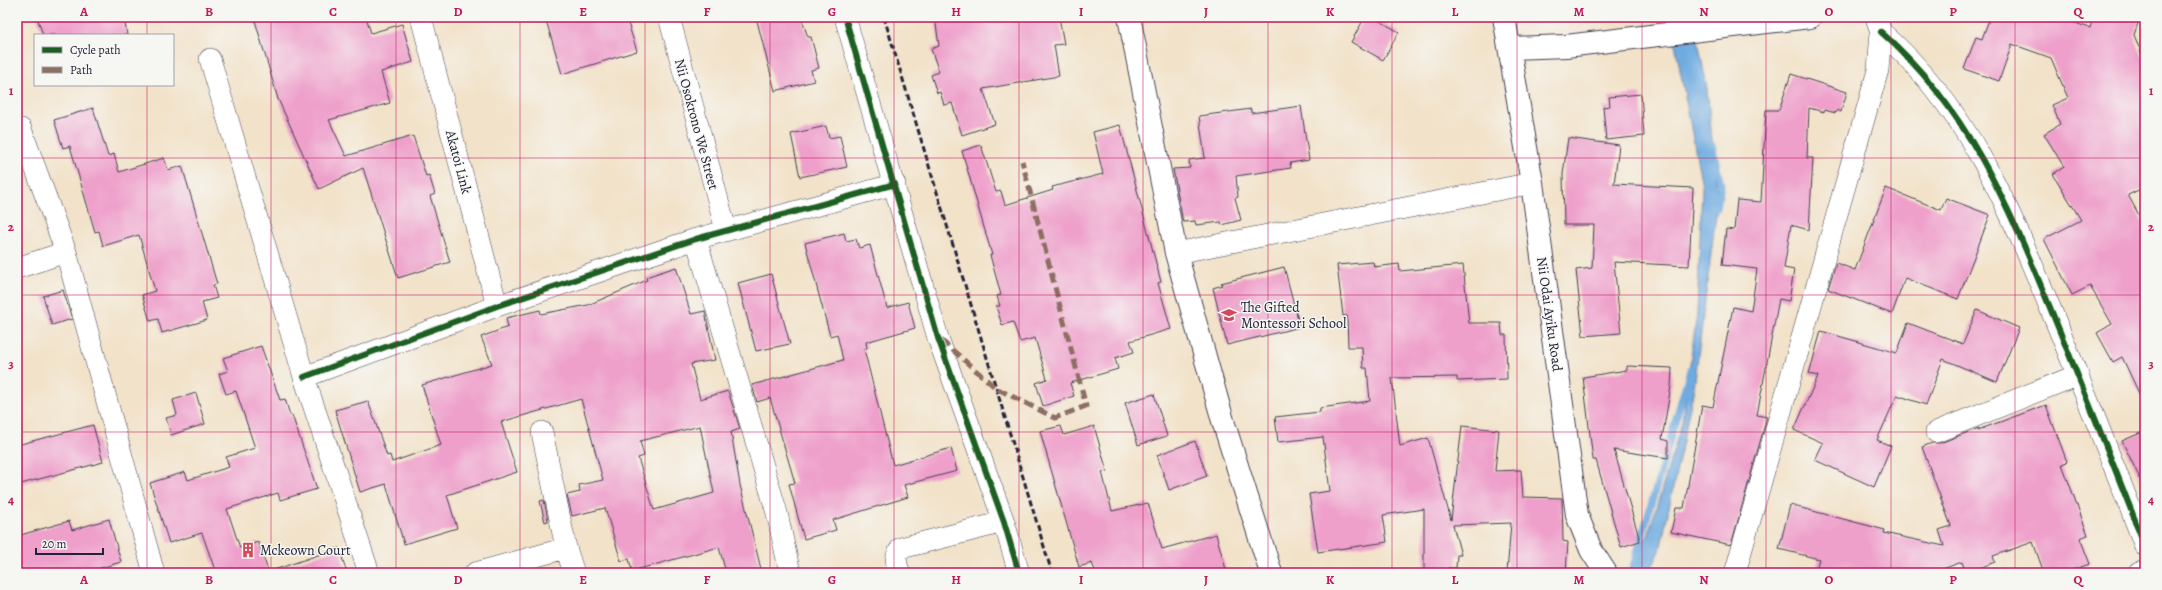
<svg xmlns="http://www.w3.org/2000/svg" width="2162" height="590" viewBox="0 0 2162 590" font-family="Alegreya,serif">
<rect width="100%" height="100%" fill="#f6f6f2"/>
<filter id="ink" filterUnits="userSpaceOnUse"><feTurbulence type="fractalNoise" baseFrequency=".025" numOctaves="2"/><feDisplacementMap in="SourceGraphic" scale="8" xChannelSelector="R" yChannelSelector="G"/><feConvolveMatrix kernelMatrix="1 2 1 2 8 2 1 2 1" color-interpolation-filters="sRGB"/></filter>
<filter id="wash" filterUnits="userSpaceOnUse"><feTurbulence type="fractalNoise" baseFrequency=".012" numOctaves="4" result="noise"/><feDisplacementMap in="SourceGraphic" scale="16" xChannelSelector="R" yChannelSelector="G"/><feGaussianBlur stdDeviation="0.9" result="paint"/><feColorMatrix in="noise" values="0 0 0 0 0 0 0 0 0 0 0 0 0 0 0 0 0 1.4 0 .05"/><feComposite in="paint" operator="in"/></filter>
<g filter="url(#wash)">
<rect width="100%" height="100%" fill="#f2e2c9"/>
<path fill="#6fabe0" stroke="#48668e" d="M1670,17h24l13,72 11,110 -24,189 -34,163 -11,22h-22l21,-38 34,-113 15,-109 5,-127z"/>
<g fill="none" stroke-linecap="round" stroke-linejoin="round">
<path stroke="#6fabe0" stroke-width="7" d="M1712,145l9,40 -4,23
M1633,567l57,-197"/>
</g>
<g id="blocks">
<path fill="#ee9fca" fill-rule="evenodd" d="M37,17h87l3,18h-84z
M254,17h112l5,16 31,-9 11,38 -32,10 9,31 -61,17 17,36 67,-20 13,40 3,-1 6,19 -5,2 20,66 -52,16 -35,-110 -44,21 -41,-90z
M545,17h81l11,34 -75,23z
M756,17h45l7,20h3l8,31 -8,2 3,11 -39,10z
M935,17h124l5,27 -10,1 5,31 -76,13 12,35 -33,11 -10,-32 -8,2 -4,-13 -3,1 -6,-18 8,-3 -8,-23 8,-3z
M1365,17h8l26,15 -16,28 -32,-18z
M1990,17h68l32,11 3,-11h47l-6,18 11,27v125l-17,8 17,31v180l-23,-49 -9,5 -16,-29 15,-9 -22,-38 -18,9 -28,-56 37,-19 -28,-46 11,-7 -20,-33 16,-10 -8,-19 16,-7 -17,-40 -39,-14 -13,37 -35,-12 12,-32 6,2z
M1791,74l56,18 -6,20 -4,-2 -1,3 -12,-3v2l-15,-4 -2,50h6l-4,72 -18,-5 -7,43 10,2 -5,31 -10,-2 -22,116 10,2 -36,128 -60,-13 5,-24h8l18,-103 11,2 20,-100 18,4 6,-42 -35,-4 4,-36 8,1 3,-30 24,2 5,-92h13z
M1641,94l3,42 -38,4 -3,-33 7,-1 -1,-9z
M1301,106l8,54 -19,3 1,5 -55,8 2,21 -3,1 6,22 -19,5 -1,-3 -25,3 -1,-4 -12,1 -10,-53 17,-1 -1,-8 16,-2 -6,-42 52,-7v4z
M93,108l15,48 6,-2 5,18 45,-14 4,12 14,-4 35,118 -4,1 4,13 -15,4 5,18 -45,13 -4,-14 -8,2 -8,-26 13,-4 -16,-56 -36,11 -4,-15 -4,1 -25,-86 -7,2 -9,-28z
M1120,125l41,157 -3,1 13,46 -41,12 4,11 -19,6 3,11 -48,14 4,13 -31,10 -7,-23 11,-4 -12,-41 -15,4 -7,-20 -11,3 -6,-19h4l-3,-10 4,-1 -11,-40h2l-30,-104 19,-6 15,47 5,-1 4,14 48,-15 -1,-3 51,-13 -10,-42z
M826,126l3,12 11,-2 7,31 -47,10 -9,-43z
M1568,138l51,7 -5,39 79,4 -4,78 -75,-4 7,71 -38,3 -7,-66 16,-2 2,-43h-30l-1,-51z
M1886,188l55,22 5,-12 44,17 -32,84 -53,-21 -13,36 -64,-25 8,-26 19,7z
M844,233l2,8 10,-2 3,9 11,-3 17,63 21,-6 7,26 -49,14 1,6 -3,1 29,116 58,-17 6,23 -53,14 4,12 -75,23 3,10 -32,9 -15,-55 6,-1 -25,-85 -13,4 -5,-17 91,-25 -6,-26 -7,2 -25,-93z
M1373,262l1,5 25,-3 1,7 63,-6 6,58h32l1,12h4l1,44 -50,2v-4l-65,1 8,68 28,-8 23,82 11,-94 37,4 -4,41 26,-1 2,27 39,1 1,43 5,1 -2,31h-59l4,-50 -58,2 8,30h-4l-1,13h-8v5h-24v-64l-41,6 4,27 -69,10 -9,-58 21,-3 -7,-54 -45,5 -3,-25 45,-5v-4l50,-7 -3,-33h-4l-1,-21h-14l-1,-31h-4l-6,-51z
M676,267l15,47 14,-3 10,49 -24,4 9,35 28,-8 12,38 -9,3 9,53 22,88h-36l-7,-26 -87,24 -3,-12 -8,2 -16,-53 -33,8 -5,-21 13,-3 -1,-7 24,-5 -22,-81 -80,23 16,50 -70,23 10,33 -53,16 -18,-60 -26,8 -25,-82 33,-9 19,55 3,-1 2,7 49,-17 -19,-60 70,-21 -11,-27 27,-10 -2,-9 34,-8 1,4 47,-9 59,-25 -1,-3zM700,426l14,67 -60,17 -16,-52 6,-2 -4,-15z
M1284,267l16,60 -73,18 -14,-57 9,-3 -1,-2z
M771,274l19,70 -34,7 -18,-68z
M63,290l9,29 -20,6 -9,-29z
M1977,310l42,18 -22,54 -54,-23 -17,46 -29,-10 -20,45 14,6 -17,41 -59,-27 8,-17 -29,-13 24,-54 -9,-2 12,-43 76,22 11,-30 55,21z
M261,346l19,54 5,-1 5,16h2l25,74 -37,11 -2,-7 -51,16 13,39 18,-6 11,31h-53l-14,-40 -33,10 -19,-60 35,-11 3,8 41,-13 -3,-10 29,-9 -19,-57 -10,3 -7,-20 9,-3 -5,-13z
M1627,366l45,2 -1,18 -9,53 6,2v17l-54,-8 26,91 -19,6 -25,-87h-3l-10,-83 44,-7z
M196,393l9,31 -34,11 -5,-17 11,-3 -4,-15z
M1154,394l13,42 -29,9 -13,-42z
M2046,405l21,57 -5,2 26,71 -8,3 10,26 -27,9h-19l-11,-31 -40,14 2,6 -29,11 -4,-11 -31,11h-116l4,-14 -40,-10 11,-44 95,25 -1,3 60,13 -5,-16 12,-4 -29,-79 10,-4h8l39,-15 -1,2z
M93,425l10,37 -86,23v-40z
M1061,426l3,9 30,-9 13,45 -5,1 10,39 36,-8 14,46 54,-15 11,39h-131l-4,-10 -13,4 -39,-136z
M2145,431v58l-23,-48z
M1195,441l12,35 -38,14 -12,-35z
M544,500l4,21 -3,1 -5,-21z
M109,519l12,43 -37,11h-67v-37l52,-15 3,9z
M339,548l8,25h-72l-1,-3z"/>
</g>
</g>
<g filter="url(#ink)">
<use href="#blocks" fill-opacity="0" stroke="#413f50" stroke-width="1"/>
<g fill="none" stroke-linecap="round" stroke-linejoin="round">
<g stroke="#413f50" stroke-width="22">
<path id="minor" d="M421,17l76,289
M669,17l57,213
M845,17l93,321 66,184 15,51
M1881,32c92,80 132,186 177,295 30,73 59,146 87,219
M210,59l94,318 65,196
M21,129l45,123 88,321
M696,239l81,274 13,60
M1176,253l356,-70
M17,268l49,-16
M304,377l193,-71 199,-67 199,-55
M542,432l24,116 8,25
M1936,432l142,-57
M475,573l91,-25
M900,573c-4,-9 -6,-16 1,-25l103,-26
M1735,573l143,-503 3,-38 -5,-15
M2139,573l6,-2"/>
</g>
<g stroke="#413f50" stroke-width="24">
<path id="tertiary" d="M1129,17l47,236 47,168 48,152
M1504,17l28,166 45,332 14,35 15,23
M1510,48l56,-2 244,-29"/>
</g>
<use href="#minor" stroke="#fff" stroke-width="21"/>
<use href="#tertiary" stroke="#fff" stroke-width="22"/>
<path stroke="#22223b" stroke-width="3" stroke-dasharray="6 3" stroke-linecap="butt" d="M884,17l168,556"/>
<path stroke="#8d6e63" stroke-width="5" stroke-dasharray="10 5" stroke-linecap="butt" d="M941,340l55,48 59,30 31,-12 -64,-245"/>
<g stroke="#f6f6f2" stroke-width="8">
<path id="cycleway" d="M845,17l93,321 66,184 15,51
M1881,32c92,80 132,186 177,295 30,73 59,146 87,219
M304,377l193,-71 199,-67 199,-55"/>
</g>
<use href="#cycleway" stroke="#1b5e20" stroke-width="6"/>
</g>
</g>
<path fill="none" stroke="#c2185b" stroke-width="1" stroke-opacity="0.55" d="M147,17v18M271,17v556M396,17v556M520,17v556M645,17v556M770,17v556M894,17v556M1019,17v556M1143,17v556M1268,17v556M1392,17v556M1517,17v556M1642,17v556M1766,17v556M1891,17v556M2015,17v556M147,85v488M17,158h2128M17,295h2128M17,432h2128"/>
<defs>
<g id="school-bare" transform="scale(1.2)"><path d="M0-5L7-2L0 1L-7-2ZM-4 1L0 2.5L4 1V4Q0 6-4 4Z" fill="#d1495b" stroke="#f6f6f2" stroke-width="2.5" paint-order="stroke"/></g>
<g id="building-bare" transform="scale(1.2)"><path d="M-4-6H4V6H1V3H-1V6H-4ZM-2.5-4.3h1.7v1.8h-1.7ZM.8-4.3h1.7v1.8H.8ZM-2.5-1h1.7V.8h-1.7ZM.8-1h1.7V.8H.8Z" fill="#d1495b" stroke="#f6f6f2" stroke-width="2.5" paint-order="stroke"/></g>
</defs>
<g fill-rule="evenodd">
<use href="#school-bare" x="1229" y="315"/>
<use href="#building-bare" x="248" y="550"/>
</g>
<g text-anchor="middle" stroke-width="3" stroke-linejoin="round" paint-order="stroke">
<g font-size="14" fill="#22223b" stroke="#f6f6f2">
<text transform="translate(697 124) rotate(75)" y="5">Nii Osokrono We Street</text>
<text transform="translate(459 162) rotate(75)" y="5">Akatoi Link</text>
<text transform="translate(1550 314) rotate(82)" y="5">Nii Odai Ayiku Road</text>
</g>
<g font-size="14" fill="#22223b" stroke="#f6f6f2" text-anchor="start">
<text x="1241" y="312">The Gifted<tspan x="1241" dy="16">Montessori School</tspan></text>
<text x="260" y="555">Mckeown Court</text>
</g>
</g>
<rect width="2162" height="590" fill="none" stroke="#f6f6f2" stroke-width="44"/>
<rect x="34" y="34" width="140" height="52" fill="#f6f6f2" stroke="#a1a1a9"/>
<rect x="42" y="47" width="20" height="6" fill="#1b5e20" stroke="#a1a1a9"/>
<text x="70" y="54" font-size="12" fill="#22223b">Cycle path</text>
<rect x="42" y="67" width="20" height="6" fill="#8d6e63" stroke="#a1a1a9"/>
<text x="70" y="74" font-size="12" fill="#22223b">Path</text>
<path d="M36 548v6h67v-6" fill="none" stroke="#22223b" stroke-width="2"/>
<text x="42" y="548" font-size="12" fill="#22223b" stroke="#f6f6f2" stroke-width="3" paint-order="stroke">20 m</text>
<rect x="22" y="22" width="2118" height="546" fill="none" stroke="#c2185b" stroke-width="1.5"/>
<g font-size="13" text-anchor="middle" font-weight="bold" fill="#c2185b">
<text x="84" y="16">A</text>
<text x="209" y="16">B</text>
<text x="333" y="16">C</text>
<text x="458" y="16">D</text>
<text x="583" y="16">E</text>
<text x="707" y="16">F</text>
<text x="832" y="16">G</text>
<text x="956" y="16">H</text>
<text x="1081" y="16">I</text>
<text x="1206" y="16">J</text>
<text x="1330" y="16">K</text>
<text x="1455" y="16">L</text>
<text x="1579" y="16">M</text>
<text x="1704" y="16">N</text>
<text x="1829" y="16">O</text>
<text x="1953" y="16">P</text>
<text x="2078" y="16">Q</text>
<text x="11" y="95">1</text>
<text x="2151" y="95">1</text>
<text x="11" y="231">2</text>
<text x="2151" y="231">2</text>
<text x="11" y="368">3</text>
<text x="2151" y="368">3</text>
<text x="11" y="504">4</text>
<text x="2151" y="504">4</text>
<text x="84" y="584">A</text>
<text x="209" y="584">B</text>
<text x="333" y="584">C</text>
<text x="458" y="584">D</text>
<text x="583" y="584">E</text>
<text x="707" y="584">F</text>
<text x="832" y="584">G</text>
<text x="956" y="584">H</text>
<text x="1081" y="584">I</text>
<text x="1206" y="584">J</text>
<text x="1330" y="584">K</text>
<text x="1455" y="584">L</text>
<text x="1579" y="584">M</text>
<text x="1704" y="584">N</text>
<text x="1829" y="584">O</text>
<text x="1953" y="584">P</text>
<text x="2078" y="584">Q</text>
</g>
</svg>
